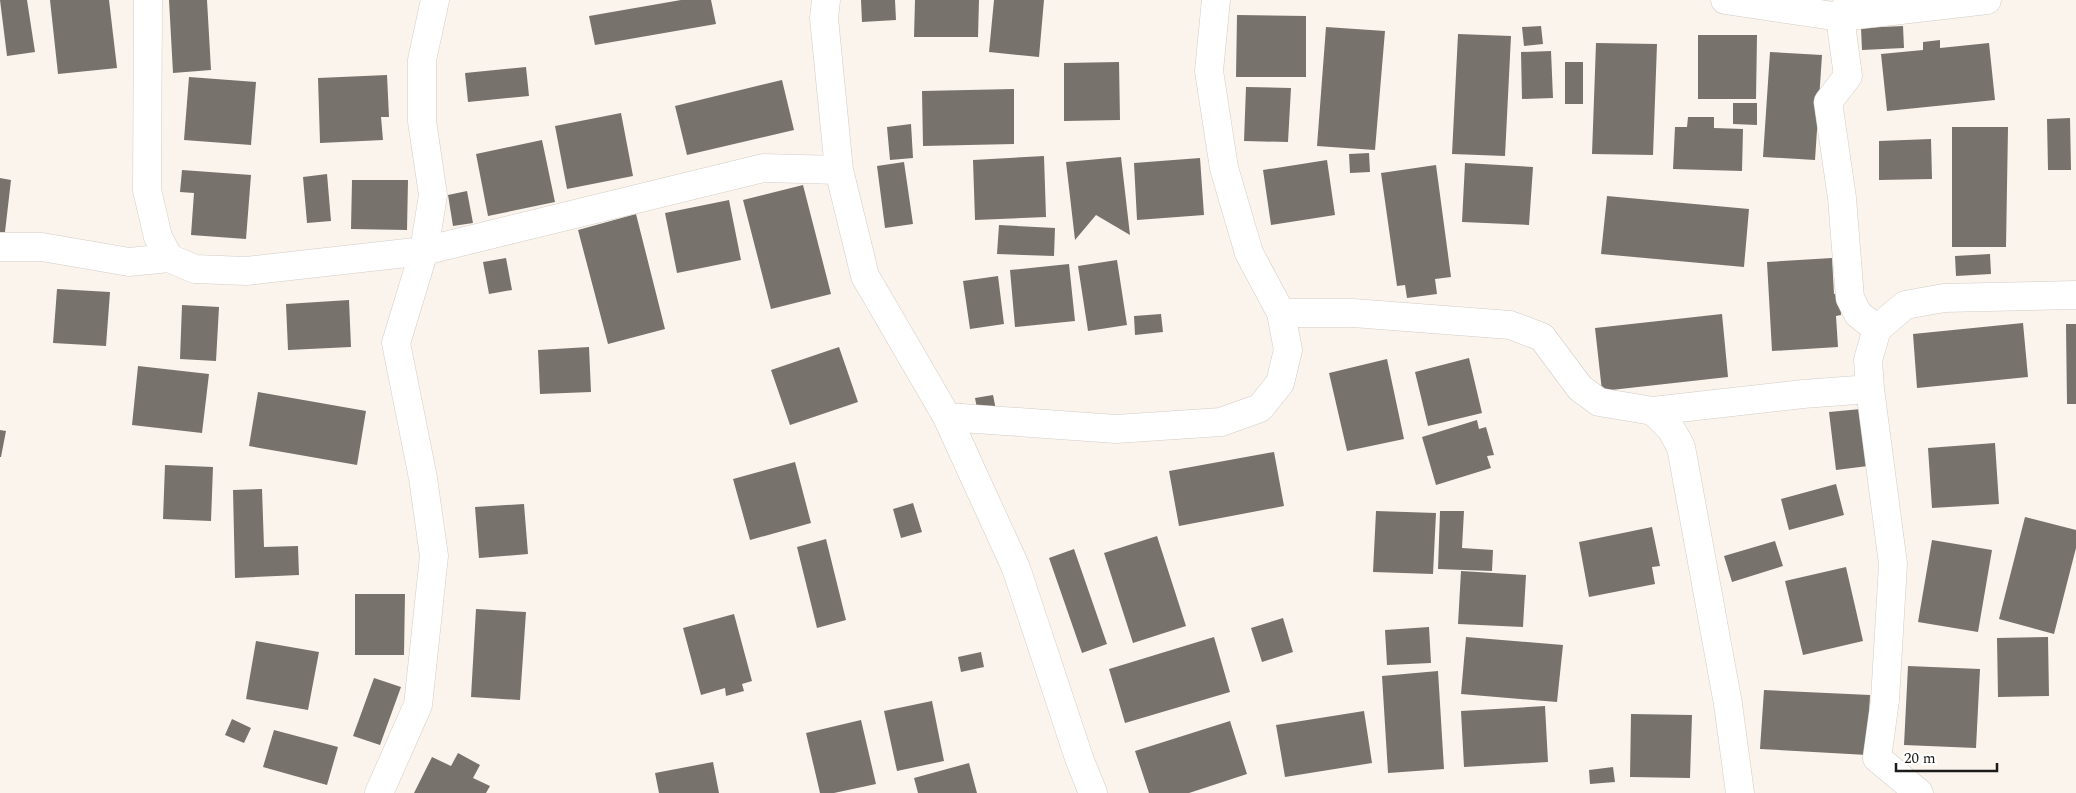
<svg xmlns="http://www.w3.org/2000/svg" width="2076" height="793" viewBox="0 0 2076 793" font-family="Spectral,serif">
<rect width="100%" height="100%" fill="#fbf4ed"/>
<path fill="#78726c" d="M0,0h27l8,52 -28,4z
M50,0h59l8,68 -59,6z
M169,0h38l4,70 -38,3z
M681,0h30l5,24 -121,21 -6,-29z
M861,0h34l1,20 -34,2z
M915,0h64l-1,37h-64z
M994,0h50l-5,57 -50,-5z
M1237,15l69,1v61h-70z
M1541,26l2,18 -19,2 -2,-19z
M1903,26l1,22 -42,2 -1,-22z
M1326,27l59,4 -10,119 -58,-4z
M1458,34l53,2 -6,120 -53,-2z
M1698,35h59l-1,64h-58z
M1940,40v8l49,-5 6,57 -108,11 -6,-57 42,-4v-8z
M1596,43l61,1 -4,111 -61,-1z
M1551,51l2,47 -31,1 -1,-47z
M1770,52l52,3 -7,105 -52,-3z
M1119,62l1,58 -56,1v-58z
M1565,62h18v42h-18z
M526,67l3,29 -61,6 -3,-29z
M387,75l2,42h-8l2,23 -63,3 -2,-65z
M189,77l67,5 -5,63 -67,-5z
M782,80l12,50 -107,25 -12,-49z
M1246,87l45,1 -3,54 -44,-1z
M1014,89v55l-91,2 -1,-55z
M1733,103h24v22l-24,-1z
M621,113l12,63 -66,13 -12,-63z
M1688,117h26v11l29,1 -1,42 -69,-2 2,-42h12z
M2070,118l1,52h-23l-1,-51z
M911,124l2,34 -23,2 -3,-33z
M1952,127h56l-2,120h-54z
M1931,139l1,40 -53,1v-39z
M542,140l13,62 -67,14 -12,-62z
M1369,153l1,19 -20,1 -1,-19z
M1044,156l2,61 -71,3 -2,-60z
M1121,157l9,78 -34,-20 -21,25 -9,-78z
M1200,158l4,57 -67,5 -3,-57z
M1327,160l8,55 -64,10 -8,-55z
M904,162l9,62 -28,4 -8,-62z
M1465,163l68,4 -4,58 -67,-3z
M1436,165l15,112 -16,2 2,15 -30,4 -2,-13 -8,1 -16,-113z
M182,170l69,5 -5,64 -55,-4 3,-42 -14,-1z
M327,174l4,47 -24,2 -4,-46z
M0,178l11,2 -6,52h-5z
M352,180h56l-1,50 -56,-1z
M803,185l28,109 -60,15 -28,-109z
M467,191l6,32 -20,3 -5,-31z
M1607,196l142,13 -5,58 -143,-13z
M729,200l12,60 -64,13 -12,-60z
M636,214l29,115 -57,15 -30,-114z
M999,225l56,3 -1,28 -57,-2z
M1990,254l1,20 -35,2 -1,-20z
M506,258l6,32 -23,4 -6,-32z
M1832,258l2,36 6,-1 1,22 -5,1 2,31 -66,4 -5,-89z
M1117,260l10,65 -39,6 -10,-65z
M1069,264l6,57 -60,6 -5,-57z
M998,276l6,48 -34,5 -7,-48z
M57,289l53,3 -4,54 -53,-3z
M349,300l2,47 -63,3 -2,-46z
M182,305l37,2 -3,54 -36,-2z
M1161,314l2,18 -28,3 -1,-19z
M1722,314l6,63 -126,14 -7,-63z
M2023,323l5,54 -111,11 -4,-54z
M2066,324h10v80h-9z
M589,347l2,45 -51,2 -2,-44z
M839,347l19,55 -68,23 -19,-55z
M1469,358l13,55 -54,13 -13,-54z
M1387,359l17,80 -57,12 -18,-78z
M138,366l71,8 -7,59 -70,-8z
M258,392l108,19 -9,54 -108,-19z
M993,395l3,15 -18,4 -3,-16z
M1861,409l7,57 -32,4 -7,-58z
M1477,420l2,9 7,-2 8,28 -7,1 4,12 -55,17 -14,-48z
M0,430l6,1 -5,26h-1z
M1995,443l4,61 -67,4 -4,-60z
M1274,452l10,54 -105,20 -10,-55z
M795,462l16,61 -61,17 -17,-61z
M165,465l48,2 -2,54 -48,-2z
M1836,484l8,31 -55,15 -8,-31z
M262,489l2,58 34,-1 1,29 -64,3 -2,-88z
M913,503l9,29 -21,6 -8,-29z
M524,504l4,50 -49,4 -4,-51z
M1376,511l60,2 -3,61 -60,-2z
M1440,511h24l-2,37 31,2 -1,21 -54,-2z
M2025,517l51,13v18l-22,86 -55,-15z
M1652,527l8,39 -8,1 3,17 -66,13 -10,-55z
M1157,536l29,90 -53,17 -29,-90z
M826,539l20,81 -29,8 -20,-81z
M1932,540l60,10 -14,82 -60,-10z
M1775,541l8,25 -51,16 -8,-26z
M1074,549l33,95 -25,9 -33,-95z
M1846,567l17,74 -60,14 -18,-74z
M1461,571l65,4 -3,52 -65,-3z
M355,594h50l-1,61h-49z
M476,609l50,3 -6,88 -49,-3z
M734,614l18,67 -10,3 2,7 -18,5 -1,-8 -24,7 -18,-67z
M1283,618l10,34 -31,10 -11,-34z
M1429,627l2,36 -44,2 -2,-35z
M1214,637l16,55 -105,31 -16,-54z
M1466,637l97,8 -6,57 -96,-8z
M2048,637l1,59 -51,1 -1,-59z
M256,641l63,11 -11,58 -62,-11z
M981,652l3,15 -23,5 -3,-15z
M1908,666l72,3 -4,79 -72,-3z
M1438,671l6,98 -56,4 -6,-97z
M374,678l27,9 -21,58 -27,-9z
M1764,690l106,5 -3,60 -107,-6z
M932,701l12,60 -47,10 -13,-60z
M1545,706l3,56 -84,5 -3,-56z
M1364,711l8,52 -87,14 -9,-52z
M1631,714l61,1 -2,63 -60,-1z
M232,719l19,9 -7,15 -19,-8z
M861,720l15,64 -42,9h-14l-14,-60z
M1230,721l17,53 -58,19h-40l-14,-42z
M274,730l64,17 -11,38 -64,-18z
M458,753l22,12 -7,13 17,8 -4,7h-72l18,-36 19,9z
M713,762l6,31h-60l-4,-20z
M969,763l8,30h-59l-4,-15z
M1613,767l2,15 -25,2 -1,-14z"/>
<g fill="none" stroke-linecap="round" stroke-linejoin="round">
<g stroke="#d2ccc5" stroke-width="29">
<path id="street" d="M148,0l-1,190 11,47 11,21
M826,0l-2,18 15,152 26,106 82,141 69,151 63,190 14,35
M1725,0l115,17 147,-17
M1850,0l-10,17 8,59 -20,26 14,96 8,100 8,16 19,15
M0,247h42l87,15 40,-4 26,11 51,2 178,-20 339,-83 76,2
M1281,313h72l157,12 32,12 38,51 19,14 54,9 150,-17 67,-5
M1653,411l18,18 10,18 47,257 12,89
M947,417l169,12 105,-7 39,-14 20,-25 8,-33 -7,-37 -32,-60 -25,-85 -15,-97 7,-71
M379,793l39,-88 16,-149 -11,-78 -27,-135 28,-92 9,-56 -11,-74v-61l13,-60
M1919,793l-42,-35 8,-58 8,-136 -23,-175 -2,-29 9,-31 28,-24 39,-7 132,-3"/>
</g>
<use href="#street" stroke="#fff" stroke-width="28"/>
</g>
<path d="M1896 763v8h101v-8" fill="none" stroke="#1d1b18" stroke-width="2.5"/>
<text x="1904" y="763" font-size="15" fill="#1d1b18" stroke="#ffffff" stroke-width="4" paint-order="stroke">20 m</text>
</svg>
